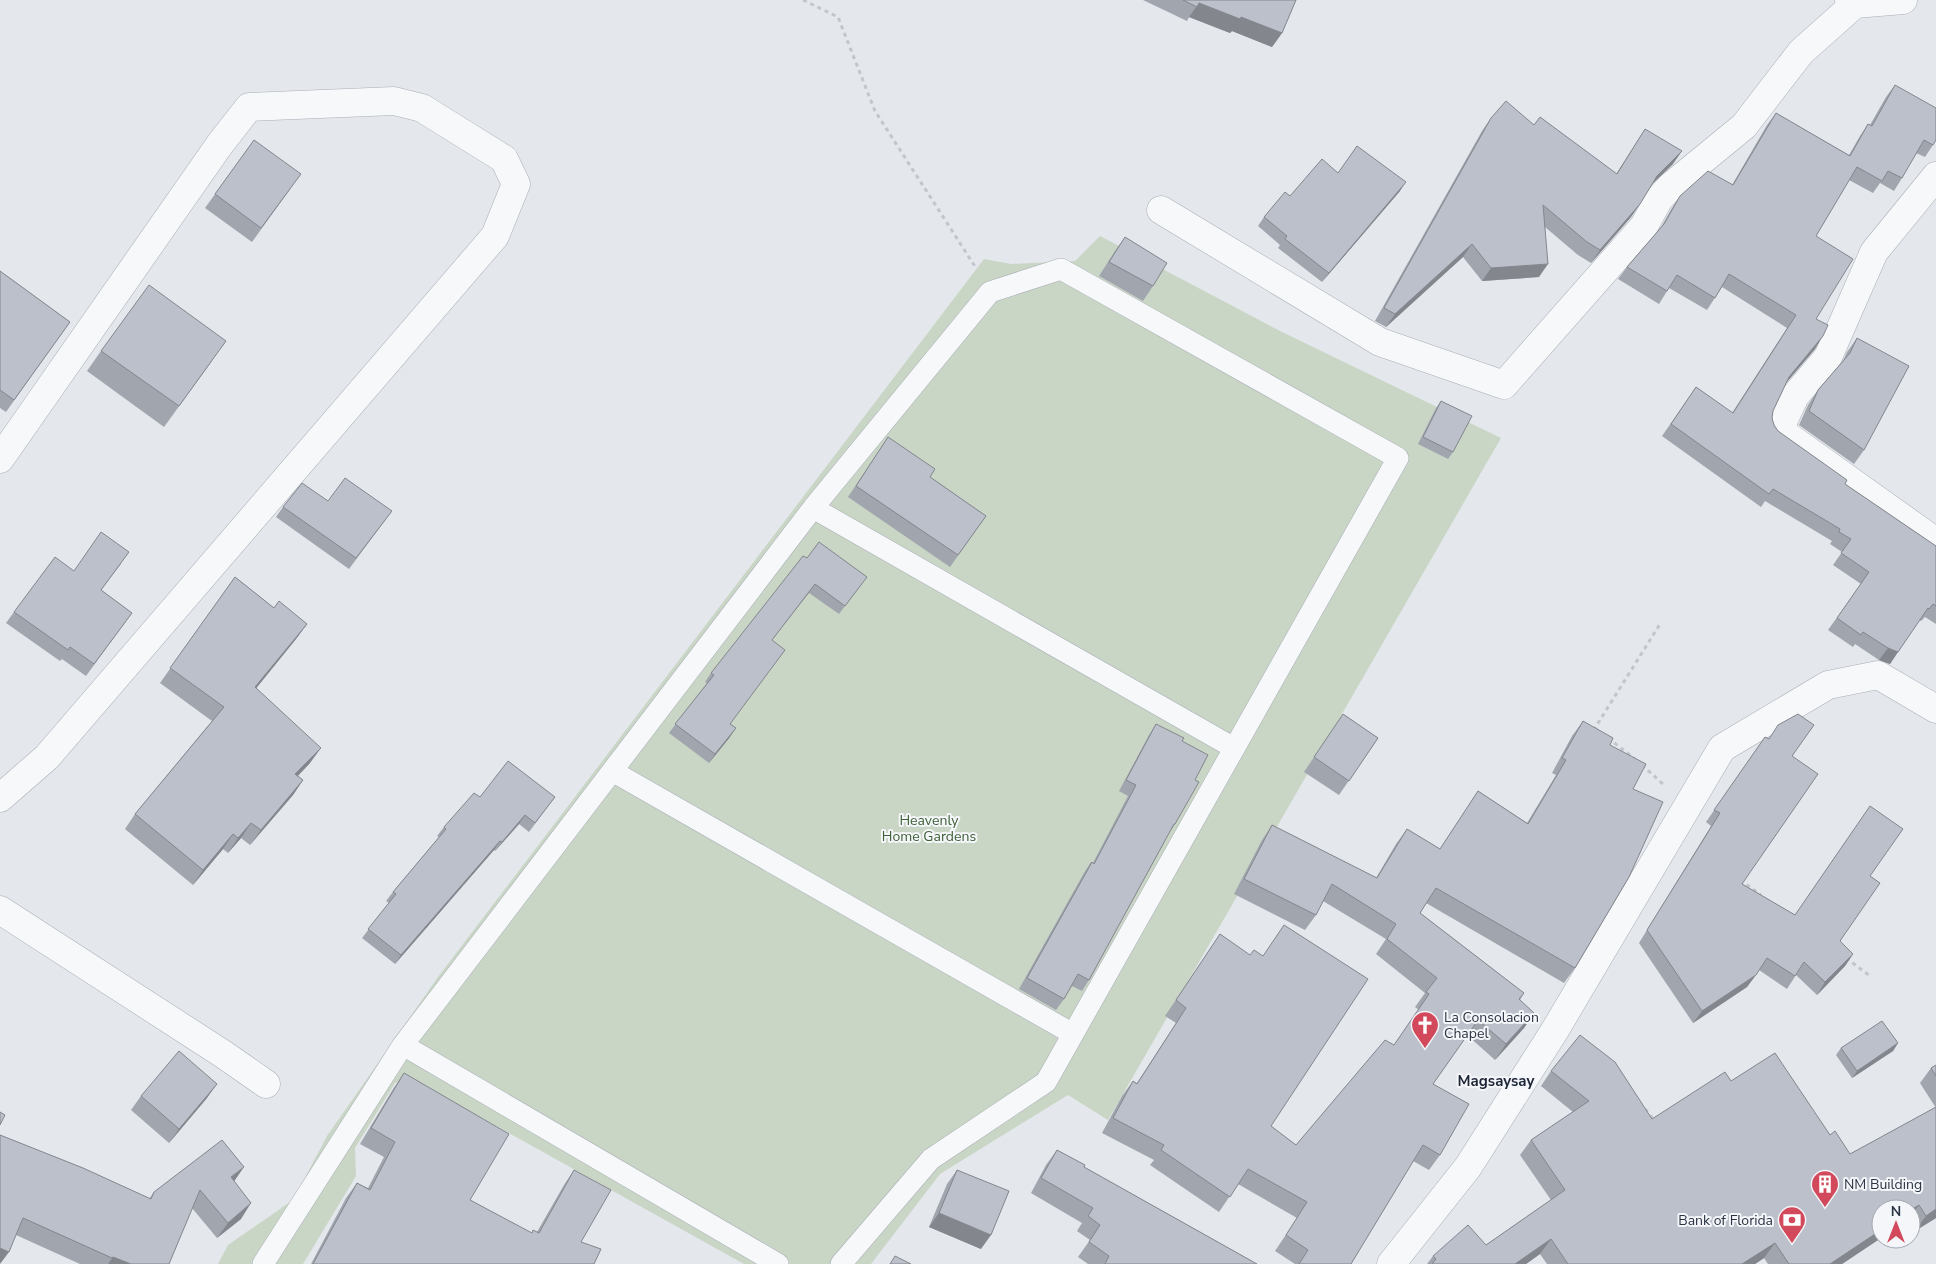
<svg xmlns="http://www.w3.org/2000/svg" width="1936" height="1264" viewBox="0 0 1936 1264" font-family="'Nunito Sans',sans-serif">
<rect width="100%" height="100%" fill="#e4e7ec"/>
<path fill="#c9d6c5" d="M1100,236l180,95 221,107 -393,682 -40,-25 -128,79 -69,90h-127l-334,-186 -15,5 -40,65 1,28 -53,88h-85l10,-19 65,-45 34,-64 111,-159 546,-718 27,5 64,-3z"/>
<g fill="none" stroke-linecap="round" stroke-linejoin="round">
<g stroke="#a9aeb7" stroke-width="22">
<path id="lane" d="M813,508l421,240
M612,771l461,263
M403,1045l375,219
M263,1264l140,-219 410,-537 177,-216 71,-23 337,189 -352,624 -115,77 -90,105"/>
</g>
<g stroke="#a9aeb7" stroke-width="29">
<path id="street" d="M1849,0l6,4 48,-4
M1936,176l-62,76 -46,105 -33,39 -16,34 157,112
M1161,210l219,132 124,43 140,-159 15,-27 12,-13 73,-60 57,-74 54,-48
M0,459l220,-315 29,-37 145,-6 28,7 82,51 12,25 -21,52 -448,521 -47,41
M0,910l223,144 43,30
M1391,1264l77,-97 87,-137 167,-282 106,-63 50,-10 58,34"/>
</g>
<path stroke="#c2c5cb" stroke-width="3" stroke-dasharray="4 4" stroke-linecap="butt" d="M803,0l35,17 37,94 101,157
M1597,730l-2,-2 65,-104
M1608,738l27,21
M1642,765l21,19
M1740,880l21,15
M1846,958l24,18
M1645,1109l10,12"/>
<use href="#lane" stroke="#f7f8fa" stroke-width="21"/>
<use href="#street" stroke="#f7f8fa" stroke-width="28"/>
</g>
<path fill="#a1a5ae" d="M1143,0h153l-14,33 -10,14 -40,-16 -2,2 -41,-16 -2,4z
M1895,85l38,60 -8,12 -9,-4 -14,25 -8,13 -14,-8 -7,10 -24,-13 -33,56v83l-1,30 -28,32 -14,30 -1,7 2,7 4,6 67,53 91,62v78l-11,-7 -4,4 -2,-1 -29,44 -11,-4 -24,-16 -2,3 -25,-17 33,-46 -28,-19 9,-13 -12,-8 2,-3 -67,-40 -4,6 -99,-71 34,-49 36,26 55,-85 -65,-41 -15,23 -38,-22 -10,16 -41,-25 9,-12 33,-38 12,-21 8,-12 52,-11 35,-60 9,-12 73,42 11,-19 8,-12 2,1 16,-28z
M1491,118l43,7 82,49 29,-45 28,35 -22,21 -20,32 -40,46 -13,-8 -33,-28 -6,50 -57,4 -19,-24 -77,70 -11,-6 107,-190z
M254,140l37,48 -39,54 -47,-34z
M1338,173l62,18 -78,91 -44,-34 2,-3 -22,-19 6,-9 26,-21z
M1125,237l28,49 -10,15 -44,-25 16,-25z
M0,271l70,51 -64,90 -6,-4z
M1857,338l7,112 -10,14 -55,-39 9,-20 10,-15 25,-29 4,-9z
M101,351l111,10 -48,66 -77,-56z
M1441,401l12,51 -5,7 -30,-15 18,-36z
M888,437l42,40 56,39 -36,51 -102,-70z
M283,507l109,4 -43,58 -73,-52z
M807,558l53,28 -21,28 -30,-21 -37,47 -42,84v13l-21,26 -40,-30 38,-50 -2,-1 6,-9z
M121,564l-20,26 31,23 -46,63 -24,-17 -2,2 -54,-38 8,-11 60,-41z
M235,577l39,31 33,16 -11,15 -40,49 54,75 -12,13 5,4 -10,15 -43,50 -9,-7 -13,15 -5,-4 -30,36 -68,-56 10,-15 77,-93 -52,-38z
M1343,714l35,24 -39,57 -35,-23z
M1583,721l27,24 23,44 -58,179 -11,15 -138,-80 -6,10 104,80 -4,7 14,13 -10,15 -29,32 -28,-25 -34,49 7,71 -11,15 -16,-9 -62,103h-56l-20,-13 22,-33 -59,-34 -19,28 -69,-47 4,-5 -52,-27 20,-37 11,-15 4,2 39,-60 -11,-7 55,-82 51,192 25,19 98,-100 25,-35 -4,-3 10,-14 -49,-39 10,-15 -63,-38 -7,14 -11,15 -71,-36 28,-54 10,-15 104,53 20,-34 11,-15 33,20 38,-58 49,32 29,-48 -4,-2 20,-37z
M1156,724l26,17 13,39 -20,44 -7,11 -79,145 -7,11 -10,-5 -8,13 -8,11 -37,-21 65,-116 7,-11 2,1 35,-67 -9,-5 30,-56z
M1765,737l27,19 -50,128 53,31 75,-39 -30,65 13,13 -8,12 -28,29 -21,-20 -9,14 -28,-19 -12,17 -54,36 -54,-80 72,-117 -5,-4z
M555,797l-26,35 -10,-8 -24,27 -1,-1 -99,114 -33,-26 27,-35 -3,-2 7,-9 46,-55 -2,-1 7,-9z
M1898,1043l-5,8 -41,27 -16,-23 5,-7z
M1936,1065v153l-21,13 -4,-6v-16h-30v29l-39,26h-74l-4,-6 -9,6h-208l-7,-10 -14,10h-99l6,-8 53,-11 65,-45 -31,-45 11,-15 42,-28 -32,-26 10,-15 101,48 79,-38 99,54 20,19 86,-46 -16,-25 11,-15z
M404,1073l66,127 61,33 6,-1 27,-47 10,-15 7,72 13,22h-283l35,-66 11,-15 11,5 16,-31 -24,-13 33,-55z
M141,1096l66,2 -38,45 -38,-33z
M0,1135l149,64 5,-7 80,-11 7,38 -24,19 -25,-30 -23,56h-89l-64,-29z
M1057,1150l27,17 173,97h-169l-10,-7 12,-17 -13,-9 5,-8 -51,-30 15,-28z
M957,1170l24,79 -52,-22 18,-43z"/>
<path fill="#83868d" d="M1199,3l42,14 41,16 -10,14 -40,-16 -2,2 -41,-16z
M1682,151l-9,13 -25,24 9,-12z
M1406,182l-6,9 -78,91 7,-9z
M1640,204l-9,13 -40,46 9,-13z
M1472,244l-9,13 -77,70 9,-13z
M1548,264l-9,13 -57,4 9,-13z
M1823,336l-8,13 -34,40 8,-12z
M307,624l-11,15 -51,63 10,-15z
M1888,648l10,4 -8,12 -11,-4z
M736,728l-6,9 -21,26 6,-9z
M321,748l-11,15 -25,26 10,-15z
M303,780l-10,15 -43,50 11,-15z
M525,815l-6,9 -24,27 7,-9z
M251,823l-10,15 -13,15 10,-15z
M233,834l-10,15 -30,36 10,-15z
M500,841l-6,9 -99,114 6,-9z
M1853,954l-8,12 -28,29 8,-13z
M1756,975l-9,12 -54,36 9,-12z
M1534,1013l-10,15 -29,32 11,-16z
M1898,1043l-5,8 -41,27 5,-7z
M217,1084l-10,14 -38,45 10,-14z
M244,1167l-11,16 -2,-6z
M251,1203l-10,16 -24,19 11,-15z
M1919,1205l-8,11v-6z
M1936,1209v9l-21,13 11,-15z
M939,1213l52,22 -10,14 -52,-22z
M1881,1230v8l-39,26h-12z
M1551,1239l-11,15 -14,10h-11z
M1775,1243l-11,15 -9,6h-13z
M0,1248l9,4 -9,12z
M113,1257l18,7h-23z"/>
<path fill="#bbc0ca" stroke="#83868d" d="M1183,0h113l-14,33 -41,-16 -1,2 -41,-16 -2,4z
M1895,85l41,23v32l-3,5 -9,-5 -22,38 -14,-7 -6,10 -25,-14 -41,69 37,23 -37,60 12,6 -5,11 -34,41 -16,34 -1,7 2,7 4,6 69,49 -2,4 91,62v60l-3,-2 -4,5 -1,-1 -30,44 -10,-4 -25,-16 -2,3 -24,-17 32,-46 -28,-19 10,-14 -12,-7 1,-3 -67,-40 -4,5 -98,-70 25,-37 37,26 63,-98 -67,-41 -14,24 -38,-23 -10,16 -40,-24 37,-43 16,-28 28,-25 25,14 43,-72 74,43 18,-32 4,2z
M1506,101l28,24 6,-8 77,57 28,-45 37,22 -25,25 -17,28 -40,46 -13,-8 -44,-37 5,59 -57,4 -19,-24 -77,70 -11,-6 107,-190z
M254,140l47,34 -40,54 -46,-34z
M1357,146l49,36 -77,91 -44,-34 2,-3 -23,-19 21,-25 5,4 32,-37 16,14z
M1125,237l42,26 -14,23 -44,-24z
M0,271l70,51 -56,78 -14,-10z
M149,285l77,56 -47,65 -78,-55z
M1857,338l52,28 -45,84 -55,-39 9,-21 32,-37z
M1441,401l31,15 -19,36 -30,-15z
M888,437l47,32 -5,8 56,39 -28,39 -102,-69z
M345,478l47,33 -36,47 -73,-51 19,-24 26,18z
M101,532l28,20 -28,38 31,23 -38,51 -24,-17 -2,3 -54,-38 41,-55 19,14z
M819,542l48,35 -22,29 -30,-22 -43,56 13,10 -55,74 6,4 -21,26 -40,-30 39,-49 -3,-2 92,-117 4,2z
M235,577l39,31 5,-7 28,23 -52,63 66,61 -26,26 8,6 -42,50 -10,-7 -13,15 -5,-4 -30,36 -68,-56 89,-107 -54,-39z
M1343,714l35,24 -29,43 -35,-24z
M1798,714l16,11 -22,31 26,18 -76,110 53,31 75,-109 33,23 -33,47 10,7 -40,58 13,13 -28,28 -21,-20 -9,14 -28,-18 -11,17 -54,36 -55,-81 73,-117 -6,-3 51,-73 4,2 9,-14z
M1583,721l30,17 -3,7 36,19 -13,25 30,13 -34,75 -54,91 -139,-80 -16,25 104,80 -5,6 15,14 -28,31 -28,-24 -45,64 36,20 -29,51 -17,-10 -72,119h-52l9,-14 -22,-15 21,-33 -59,-33 -18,28 -69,-47 3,-5 -51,-27 20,-37 4,3 49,-76 -10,-8 44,-66 30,21 4,-5 9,6 21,-31 84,54 -97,147 25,19 89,-105 9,5 35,-51 -3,-2 11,-14 -50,-39 9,-15 -64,-40 -16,31 -72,-36 28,-54 105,53 30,-49 33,20 38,-58 50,33 38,-64 -4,-2z
M1156,724l28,14 -2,3 26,14 -13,25 4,2 -24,42h-1l-85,156 -11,-6 -14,25 -37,-21 65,-116 2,2 42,-79 -10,-5z
M508,761l47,36 -20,26 -10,-8 -23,27 -2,-1 -99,114 -33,-26 28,-35 -3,-2 53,-63 -2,-2 30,-34 6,4z
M1882,1021l16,22 -41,28 -16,-23z
M1580,1035l35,27 37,57 73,-47 6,9 44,-28 55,82 5,-4 15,23 86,-47v102l-10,7 -7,-11 -8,5v-1h-30v21l-51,34h-41l-14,-21 -33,21h-174l-17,-25 -36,25h-83l4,-5 -3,-3 35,-31 18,20 79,-55 -34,-50 58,-39 -38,-30z
M179,1051l38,33 -38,45 -38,-33z
M1936,1065v11l-5,-8z
M404,1073l105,61 -39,66 62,33 1,-3 6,3 35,-63 37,20 -30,52 20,7 -7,15h-281l44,-81 13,7 25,-48 -24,-14z
M0,1112l5,3 -5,10z
M0,1135l83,33 68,31 3,-7 68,-52 22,27 -13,10 20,26 -23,20 -28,-33 -31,74h-38l-18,-7 -1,1 -89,-40 -14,34 -9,-4z
M1057,1150l28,15 -1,2 173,97h-152l4,-8 -20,-14 11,-17 -12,-9 5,-8 -52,-30z
M957,1170l52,21 -18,44 -52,-22z
M895,1256l16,8h-21z"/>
<defs>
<g id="church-pin" transform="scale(1.4375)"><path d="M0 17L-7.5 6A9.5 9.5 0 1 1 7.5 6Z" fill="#d1495b" stroke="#f4f6f9"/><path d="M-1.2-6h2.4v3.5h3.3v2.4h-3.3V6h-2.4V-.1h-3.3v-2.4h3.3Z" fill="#fff"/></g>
<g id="building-pin" transform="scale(1.4375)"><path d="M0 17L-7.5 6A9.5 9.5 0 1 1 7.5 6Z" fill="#d1495b" stroke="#f4f6f9"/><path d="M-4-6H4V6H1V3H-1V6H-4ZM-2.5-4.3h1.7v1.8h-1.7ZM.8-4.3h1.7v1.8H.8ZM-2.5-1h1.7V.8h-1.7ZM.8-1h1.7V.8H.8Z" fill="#fff"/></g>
<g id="bank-pin" transform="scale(1.4375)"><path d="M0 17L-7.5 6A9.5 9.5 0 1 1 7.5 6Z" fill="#d1495b" stroke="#f4f6f9"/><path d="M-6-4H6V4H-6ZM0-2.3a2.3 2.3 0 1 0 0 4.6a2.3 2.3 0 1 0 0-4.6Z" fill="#fff"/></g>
</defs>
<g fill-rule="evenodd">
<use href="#church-pin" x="1425" y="1025"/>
<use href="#building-pin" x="1825" y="1184"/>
<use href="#bank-pin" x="1792" y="1220"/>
</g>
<g text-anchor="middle" stroke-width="4" stroke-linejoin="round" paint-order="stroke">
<g font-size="14" fill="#3f6138" stroke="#f4f6f9">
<text x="929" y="825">Heavenly<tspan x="929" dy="16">Home Gardens</tspan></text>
</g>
<g font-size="14" fill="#2b3445" stroke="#f4f6f9" text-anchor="start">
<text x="1444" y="1022">La Consolacion<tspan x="1444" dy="16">Chapel</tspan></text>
<text x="1844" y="1189">NM Building</text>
<text x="1773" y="1225" text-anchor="end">Bank of Florida</text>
</g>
<g font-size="15" font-weight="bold" fill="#1d2536" stroke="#f4f6f9">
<text x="1496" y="1086">Magsaysay</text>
</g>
</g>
<g transform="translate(1896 1224)"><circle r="24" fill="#f4f6f9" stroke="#a4a8b1"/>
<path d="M0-4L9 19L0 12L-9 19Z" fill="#d1495b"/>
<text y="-8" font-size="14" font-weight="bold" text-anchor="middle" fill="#2b3445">N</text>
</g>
</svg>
